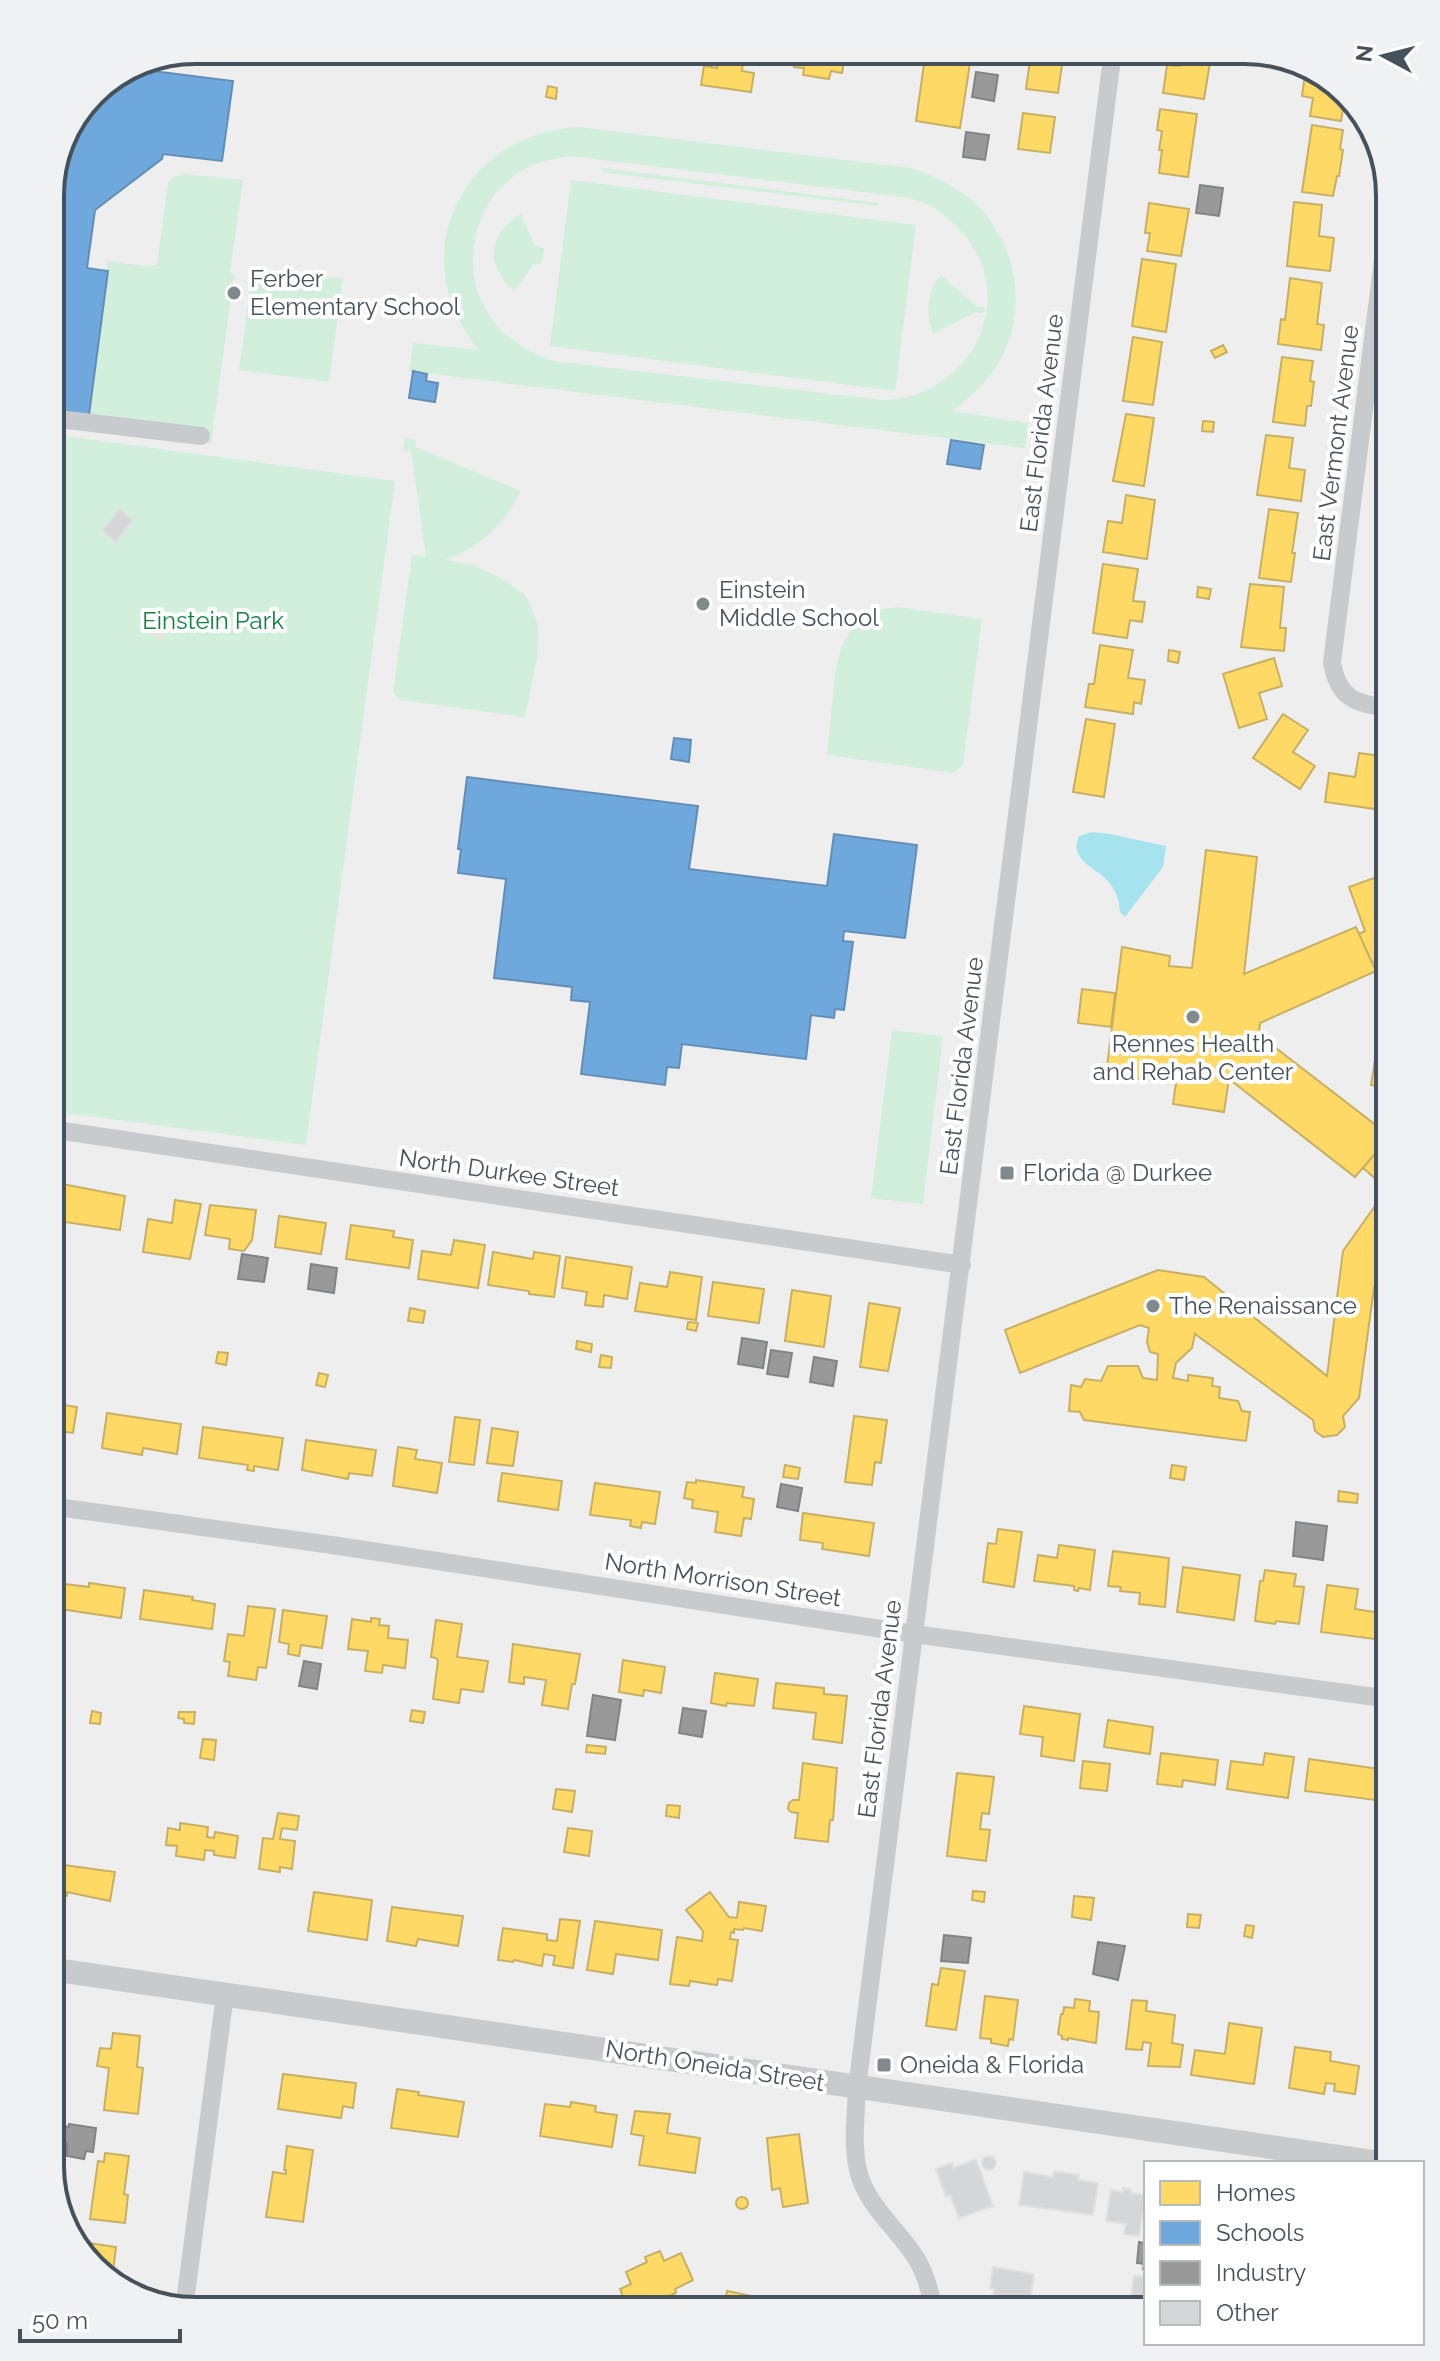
<svg xmlns="http://www.w3.org/2000/svg" width="1440" height="2361" viewBox="0 0 1440 2361" font-family="Raleway,sans-serif">
<rect width="100%" height="100%" fill="#efeeee"/>
<path fill="#d1efdb" fill-rule="evenodd" d="M579,127l331,41c25,8 50,20 69,39 41,43 49,110 17,160 -12,18 -27,30 -43,44l75,12 -3,25 -616,-77 4,-28 66,7c-77,-92 -19,-217 100,-223zM569,156l319,39c12,2 25,3 36,8 13,5 24,15 34,25 66,66 13,172 -76,172l-328,-39c-66,-20 -98,-80 -72,-145 9,-22 29,-42 51,-51 11,-5 24,-6 36,-9z
M602,168l276,35 -1,3 -276,-34z
M183,174l60,6 -13,93 4,2 -23,169 -123,-15 19,-168 38,5 12,-1 11,-82 6,-6z
M571,180l345,45 -21,166 -345,-45z
M521,214l14,32 9,2 -2,16h-8l-20,27c-30,-25 -26,-58 7,-77z
M264,269l79,10 -14,103 -90,-12 13,-94z
M941,275l36,32h7l1,4 -4,3 -5,-2 -43,22c-7,-21 -7,-41 8,-59z
M50,434l345,47 -89,664 -256,-34z
M405,439l11,1 -1,7 106,44c-17,33 -40,56 -76,69l26,4 30,14 23,16 5,9 9,22 -1,32 -12,60 -125,-17 -7,-8 19,-137 14,2 -15,-106 -8,-1z
M898,607l84,12 -19,146 -9,8 -127,-18 8,-80 6,-27 11,-19 19,-18z
M892,1030l51,6 -20,168 -52,-6z"/>
<path fill="#e7e3dd" d="M158,612l15,14 -13,15 -15,-13z"/>
<path fill="#a5e4ee" d="M1092,832l18,2 56,12 -3,21 -38,50 -5,-5c-1,-13 -4,-21 -12,-31 -12,-13 -40,-22 -29,-45z"/>
<path fill="#ffd966" stroke="#c7b063" stroke-width="2" d="M630,50h26l-1,5z
M707,50h51l-2,11 -13,-1 -1,11 12,2 -3,19 -50,-7 3,-19 13,2 2,-13 -13,-2z
M796,50h50l-4,23 -11,-2 -2,8 -26,-4 1,-7 -10,-1z
M926,50h46l-12,78 -44,-7z
M1182,50h30l-8,49 -41,-6 4,-28 13,1z
M1031,53l32,5 -5,35 -32,-4z
M1306,68l19,6 20,23 -4,24 -31,-5 3,-18 -11,-2z
M548,86l9,2 -1,11 -10,-2z
M1160,109l37,5 -9,63 -29,-4 3,-23h-3l3,-19 -5,-1z
M1023,113l32,4 -5,36 -32,-4z
M1312,125l31,5 -3,19 3,1 -4,26h-2l-4,20 -31,-4z
M1294,202l28,3 -3,31 15,2 -4,33 -43,-5z
M1149,203l40,6 -8,47 -34,-5 3,-18h-5z
M1142,259l34,5 -10,68 -34,-6z
M1290,278l32,5 -5,41 7,1 -3,25 -43,-6 3,-25 4,1z
M1133,337l29,5 -9,63 -30,-4z
M1223,345l4,7 -12,6 -4,-7z
M1282,357l31,4 -3,20 4,1 -3,24h-4l-2,20 -32,-4z
M1126,414l28,4 -10,68 -31,-5z
M1203,421l11,1 -1,10 -11,-1z
M1266,435l27,3 -4,30 16,2 -4,31 -44,-6z
M1126,495l29,5 -8,59 -44,-7 5,-31 14,2z
M1269,509l29,4 -6,40h3l-4,29 -32,-4z
M1103,564l35,5 -5,32 12,1 -3,20 -12,-2 -3,18 -34,-5z
M1250,584l34,3 -4,41h6l-2,23 -43,-4z
M1198,587l13,2 -2,10 -12,-2z
M1390,616v32l-5,-1z
M1100,645l33,5 -5,28 17,2 -4,24 -7,-2 -1,12 -48,-7 4,-23h5z
M1169,650l11,2 -2,11 -10,-2z
M1274,658l8,28 -23,7 8,26 -28,9 -16,-54z
M1283,714l25,16 -15,22 22,14 -15,23 -47,-31z
M1086,719l29,5 -11,73 -31,-5z
M1359,753l31,4 -8,53 -57,-8 4,-29 26,4z
M1206,850l51,7 -13,117 112,-47 3,7 17,37 -116,52 -1,12 131,101 -35,41 -126,-98 -5,33 -51,-8 3,-21 -70,-8 16,-128 48,9 -1,10 23,2z
M1382,875l3,10 5,-1v203l-19,-2 13,-83 -4,-42 -8,3 -13,-29 6,-3 -16,-44z
M1082,989l33,4 -4,34 -33,-4z
M1390,1136v135l-16,17 -15,110 -16,18 2,11 -8,8 -14,2 -8,-6 -2,-11 -118,-86 -3,14 -16,15 -3,15 15,3v-6l25,3 -1,8 8,1 -1,11 19,3 4,10 8,1 -4,29 -162,-21 -4,-8 -11,-1 2,-26 10,2 4,-8 16,2 7,-15h30l5,12 14,2 1,-26 -8,-2 -3,-10 2,-14 -9,-3 -120,48 -15,-43 153,-60 46,7 123,99 16,-125 44,-62 -24,-21z
M57,1183l68,13 -5,34 -69,-10z
M175,1200l26,4 -11,55 -47,-7 5,-33 24,4z
M210,1205l46,5 -4,30 -8,11 -15,-2 1,-10 -25,-4z
M279,1216l47,7 -5,31 -46,-7z
M351,1225l43,6 -1,6 20,3 -4,28 -63,-9z
M454,1240l31,5 -7,43 -60,-9 4,-28 29,4z
M493,1252l40,7 1,-7 26,4 -6,41 -25,-3v-3l-41,-6z
M566,1257l66,10 -5,32 -23,-4 -1,12 -18,-2 2,-13 -25,-4z
M670,1272l32,5 -6,43 -61,-9 5,-28 27,4z
M713,1282l51,7 -5,34 -51,-7z
M792,1290l39,6 -7,51 -39,-6z
M869,1303l31,5 -12,63 -28,-4z
M410,1308l15,3 -2,12 -15,-2z
M688,1322l10,1 -2,8 -9,-2z
M577,1341l15,3 -1,8 -15,-3z
M218,1352l10,1 -2,12 -10,-2z
M601,1355l11,2 -1,11 -12,-1z
M319,1373l9,2 -3,12 -9,-2z
M1390,1375v45l-7,-1z
M50,1403l27,4 -4,26 -23,-3z
M107,1413l74,11 -4,30 -34,-6 -1,7 -40,-7z
M854,1416l33,4 -6,43 -6,-1 -3,23 -27,-3z
M455,1417l25,3 -6,45 -25,-3z
M203,1427l80,11 -5,32 -24,-4v5l-7,-1 1,-5 -49,-7z
M492,1428l26,4 -5,34 -26,-3z
M306,1440l70,10 -4,26 -23,-3 -1,6 -46,-9z
M398,1447l19,3 -2,9 27,4 -5,30 -44,-7z
M785,1465l15,3 -2,11 -15,-2z
M1172,1465l14,2 -2,13 -14,-2z
M502,1473l60,8 -4,29 -60,-9z
M696,1480l48,7 -2,10 12,2 -3,20 -7,-1 -3,18 -26,-4 3,-20 -26,-4 1,-8 -9,-2 3,-16 9,1z
M595,1483l65,9 -5,32 -13,-2 -1,6 -11,-2 1,-6 -41,-5z
M1339,1491l19,3 -1,9 -19,-2z
M803,1513l71,10 -5,33 -47,-7 1,-6 -23,-3z
M998,1529l24,3 -8,55 -31,-5 5,-39 8,1z
M1059,1545l36,5 -5,40 -11,-2 -1,3 -4,-1v-4l-40,-5 4,-26 19,3z
M1113,1551l56,7 -4,49 -26,-3 1,-11 -20,-2 1,-4 -13,-1z
M1183,1567l57,8 -6,45 -57,-8z
M1265,1570l31,4 -2,12 10,1 -5,37 -23,-3 -1,3 -20,-3 5,-40h3z
M57,1583l32,4v-4l36,5 -4,30 -68,-10z
M1327,1585l31,4 -3,20 32,5 -5,26 -61,-8z
M144,1590l49,7 -1,3 23,4 -3,25 -72,-10z
M248,1606l27,3 -9,59 -8,-1 -2,13 -28,-4 2,-14 -6,-1 4,-27 16,2z
M283,1610l44,6 -5,32 -21,-3 -2,11 -11,-2 1,-10 -10,-2z
M371,1618l9,1 -1,6 10,1 -1,12 20,2 -3,28 -22,-3 -1,8 -17,-2 3,-20 -20,-2 4,-30 19,3z
M436,1620l26,4 -5,33 31,4 -5,31 -22,-3 -2,14 -26,-4 5,-38 -2,-3 -5,-1z
M513,1644l67,10 -5,30h-3l-4,25 -26,-4 4,-25 -22,-3v7l-15,-2z
M623,1660l42,7 -4,26 -17,-3 -1,6 -24,-4z
M715,1673l43,6 -4,27 -27,-3 -1,3 -15,-3z
M776,1683l48,5v6l23,2 -5,47 -29,-4 3,-26 -43,-5z
M1024,1706l56,8 -6,47 -33,-5 2,-19 -23,-3z
M412,1710l13,2 -2,11 -13,-2z
M92,1711l9,2 -1,11 -10,-1z
M179,1712h16l-1,12 -10,-1v-4l-6,-1z
M1108,1720l45,7 -3,27 -46,-7z
M203,1739l13,1 -2,20 -14,-2z
M587,1745l19,2 -1,7 -19,-2z
M1161,1753l57,7 -3,25 -32,-5 -1,7 -25,-3z
M1265,1753l29,4 -6,41 -61,-9 4,-28 32,4z
M1309,1759l78,11 -4,31 -78,-10z
M1083,1761l27,3 -3,27 -27,-3z
M803,1763l34,5 -4,52h-3l-2,22 -33,-4 3,-25 -7,-1 -3,-3 1,-6 4,-3h6z
M957,1773l37,4 -5,37 -7,-1 -2,16 10,1 -4,31 -39,-5z
M556,1789l19,2 -3,21 -19,-3z
M667,1805l13,1 -1,12 -13,-2z
M278,1813l21,3 -2,14 -15,-2 -2,11 15,2 -3,28 -12,-2v5l-21,-3 4,-31 10,1z
M180,1823l28,4 -1,10 7,1 1,-6 23,4 -3,22 -21,-3v-4l-9,-1 -1,10 -28,-4 1,-10 -11,-1 2,-17 12,2z
M568,1828l24,3 -3,25 -25,-4z
M50,1863l65,9 -5,29 -43,-9v4l-17,-2z
M973,1891l12,1 -1,10 -12,-2z
M314,1892l58,8 -5,40 -59,-9z
M710,1892l19,25 8,1 2,-16 27,4 -4,25 -18,-3 -1,2 -9,-1v4l-3,-1 -1,7 8,1 -6,41 -14,-2 -1,6 -27,-4 -1,5 -19,-2 7,-47 25,4 1,-10 -17,-21z
M1074,1896l20,2 -3,22 -19,-3z
M392,1907l71,9 -5,30 -40,-7 -2,7 -29,-5z
M1188,1914l13,1 -2,13 -12,-1z
M560,1919l20,2 -7,47 -20,-3 2,-9 -11,-2 -2,12 -28,-6 -1,2 -15,-2 5,-32 44,6v6l10,1z
M595,1921l67,9 -4,30 -42,-6 -3,20 -26,-4z
M1246,1925l8,1 -2,12 -8,-2z
M941,1968l24,3 -9,59 -30,-4 6,-42 6,1z
M985,1996l33,4 -5,40 -4,-1 -1,7 -17,-3v-4l-11,-1z
M1075,1999l15,2 -1,10 10,1 -3,31 -28,-5v2l-6,-1v-3l-4,-2 3,-20h2l1,-7 10,1z
M1132,2000l15,1 -1,10 29,4 -3,28 11,2 -3,22 -32,-1 3,-23 -8,-1 -1,8 -16,-1z
M1229,2023l33,5 -8,56 -63,-9 4,-25 30,4z
M113,2033l27,3 -3,31 6,1 -5,46 -34,-4 5,-42 -12,-2 3,-18 11,1z
M1295,2047l36,5 -1,9 29,5 -4,28 -21,-3 1,-7 -9,-1 -2,11 -35,-6z
M1389,2066h1v36l-7,-2z
M283,2074l73,9 -3,25 -10,-2 -2,12 -63,-9z
M397,2089l22,3 -1,3 46,7 -6,35 -67,-9z
M571,2102l25,4 -1,6 22,3 -5,32 -72,-11 5,-32 25,3z
M635,2111l35,3 -3,19 33,5 -5,35 -56,-8 5,-29 -13,-2z
M799,2134l9,69 -25,4 -3,-19 -8,2 -5,-52z
M287,2146l26,4 -10,72 -37,-5 7,-45 13,2v-4h-2z
M105,2153l24,3 -5,38 4,1 -3,28 -35,-4 8,-58 6,1z
M736 2203a6 6 0 1 1 12 0a6 6 0 1 1-12 0Z
M89,2243l27,4 -3,25h3l-2,14 -27,-31z
M660,2251l4,10 17,-8 12,27 -18,9 1,4 -15,6 2,3 -20,9h-3l-1,-3 -10,3 -9,-22 11,-5 -5,-12 21,-10 -2,-5z
M727,2291l55,11 -1,9h-71l2,-11 13,2z
M588,2297l19,14h-29z
M801,2304l45,7h-46z"/>
<path fill="#6fa8dc" stroke="#628eb5" stroke-width="2" d="M129,68l104,13 -11,80 -59,-7 -1,5 -67,51 -8,58 21,3 -19,144 -39,-5v-224l43,-94z
M413,371l14,3 -1,7 12,2 -3,19 -26,-4z
M951,440l33,5 -4,24 -33,-5z
M674,738l17,2 -2,22 -18,-3z
M467,777l231,29 -9,63 138,17 7,-52 83,11 -12,93 -61,-7 -1,10 10,1 -9,68 -9,-1 -1,9 -23,-3 -5,44 -124,-15 -3,24 -12,-1 -2,18 -84,-11 9,-72 -19,-2 1,-13 -78,-9 12,-99 -48,-6 3,-24h-3z"/>
<path fill="#999" stroke="#808486" stroke-width="2" d="M976,72l22,3 -4,26 -22,-4z
M966,132l23,3 -4,25 -22,-3z
M1200,185l23,3 -4,28 -23,-3z
M242,1254l26,4 -4,24 -26,-3z
M311,1264l26,4 -3,25 -26,-4z
M742,1338l25,4 -4,26 -25,-4z
M771,1350l21,3 -4,24 -21,-3z
M814,1357l23,4 -4,25 -23,-4z
M781,1484l21,4 -4,23 -21,-4z
M1296,1522l31,4 -4,34 -30,-4z
M304,1661l17,3 -4,25 -18,-3z
M593,1695l28,5 -6,40 -28,-4z
M683,1708l23,3 -4,26 -23,-4z
M944,1935l27,3 -3,25 -27,-2z
M1098,1942l27,4 -7,34 -25,-6z
M69,2124l27,4 -3,24 -7,-1 -2,8 -17,-3v-13l-5,-1 2,-16 5,1z
M1139,2242l7,1v27l-3,-1 1,-5 -7,-1z"/>
<path fill="#d5d6d7" stroke="#e0e0e1" stroke-width="2" d="M119,509l14,11 -17,22 -14,-11z
M982 2163a7 7 0 1 1 14 0a7 7 0 1 1-14 0Z
M976,2159l17,47 -34,12 -9,-23 -4,2 -10,-28 16,-6 1,5z
M1054,2171l25,4 -1,5 20,3 -5,32 -74,-10 5,-33 29,5z
M1123,2188l8,2v3l15,2 -7,41 -15,-2 2,-10 -20,-3 5,-31 12,2z
M993,2267l41,7 -5,37h-34l2,-11 -4,-1 1,-10h-4z
M1134,2276l12,1 -1,23 -14,-2z"/>
<g fill="none" stroke-linecap="round" stroke-linejoin="round">
<path stroke="#c8cbcd" stroke-width="18" d="M50,418l151,18
M1390,708c-34,-4 -52,-9 -58,-46l58,-458
M50,1129l912,136
M50,1506l282,39 582,89 476,65
M184,2310l41,-316
M934,2311c-4,-19 -8,-37 -18,-53 -19,-30 -50,-53 -58,-88 -6,-26 -2,-55 -1,-82l256,-2038"/>
<path stroke="#c8cbcd" stroke-width="24" d="M50,1969c444,64 887,130 1331,194"/>
</g>
<g fill="#80898e" stroke="#fff" stroke-width="3">
<circle cx="234" cy="293" r="8"/>
<circle cx="703" cy="604" r="8"/>
<circle cx="1193" cy="1017" r="8"/>
<rect x="999" y="1165" width="16" height="16" rx="4"/>
<circle cx="1153" cy="1306" r="8"/>
<rect x="876" y="2057" width="16" height="16" rx="4"/>
</g>
<g text-anchor="middle" stroke-width="8" stroke-linejoin="round" paint-order="stroke">
<g font-size="24" fill="#45525b" stroke="#fff" text-anchor="start">
<text x="250" y="287">Ferber<tspan x="250" dy="28">Elementary School</tspan></text>
<text x="719" y="598">Einstein<tspan x="719" dy="28">Middle School</tspan></text>
<text x="1193" y="1052" text-anchor="middle">Rennes Health<tspan x="1193" dy="28">and Rehab Center</tspan></text>
<text x="1023" y="1181">Florida @ Durkee</text>
<text x="1169" y="1314">The Renaissance</text>
<text x="900" y="2073">Oneida &amp; Florida</text>
</g>
<g font-size="24" fill="#45525b" stroke="#fff">
<text transform="translate(1042 423) rotate(-83)" y="8">East Florida Avenue</text>
<text transform="translate(1336 443) rotate(-83)" y="8">East Vermont Avenue</text>
<text transform="translate(962 1066) rotate(-83)" y="8">East Florida Avenue</text>
<text transform="translate(509 1173) rotate(8)" y="8">North Durkee Street</text>
<text transform="translate(723 1580) rotate(9)" y="8">North Morrison Street</text>
<text transform="translate(880 1709) rotate(-83)" y="8">East Florida Avenue</text>
<text transform="translate(715 2066) rotate(9)" y="8">North Oneida Street</text>
</g>
<g font-size="24" fill="#137f42" stroke="#fff">
<text x="213" y="629">Einstein Park</text>
</g>
</g>
<path d="M0 0H1440V2361H0ZM195 64H1245A131 131 0 0 1 1376 195V2166A131 131 0 0 1 1245 2297H195A131 131 0 0 1 64 2166V195A131 131 0 0 1 195 64Z" fill="#f0f1f2" fill-rule="evenodd"/>
<path fill="none" stroke="#45525b" stroke-width="4" d="M195 64H1245A131 131 0 0 1 1376 195V2166A131 131 0 0 1 1245 2297H195A131 131 0 0 1 64 2166V195A131 131 0 0 1 195 64Z"/>
<rect x="1144" y="2161" width="280" height="184" fill="#ffffff" stroke="#b5babd" stroke-width="2"/>
<rect x="1160" y="2181" width="40" height="24" fill="#ffd966" stroke="#b5babd" stroke-width="2"/>
<text x="1216" y="2201" font-size="24" fill="#45525b">Homes</text>
<rect x="1160" y="2221" width="40" height="24" fill="#6fa8dc" stroke="#b5babd" stroke-width="2"/>
<text x="1216" y="2241" font-size="24" fill="#45525b">Schools</text>
<rect x="1160" y="2261" width="40" height="24" fill="#999999" stroke="#b5babd" stroke-width="2"/>
<text x="1216" y="2281" font-size="24" fill="#45525b">Industry</text>
<rect x="1160" y="2301" width="40" height="24" fill="#d5d6d7" stroke="#b5babd" stroke-width="2"/>
<text x="1216" y="2321" font-size="24" fill="#45525b">Other</text>
<g transform="translate(1384 56) rotate(277)" stroke="#ffffff" stroke-width="6" paint-order="stroke">
<path d="M0-6L14 30L0 20L-14 30Z" fill="#45525b"/>
<text y="-12" font-size="22" font-weight="bold" text-anchor="middle" fill="#45525b">N</text>
</g>
<path d="M20 2329v12h160v-12" fill="none" stroke="#45525b" stroke-width="4"/>
<text x="32" y="2329" font-size="24" fill="#45525b" stroke="#ffffff" stroke-width="6" paint-order="stroke">50 m</text>
</svg>
